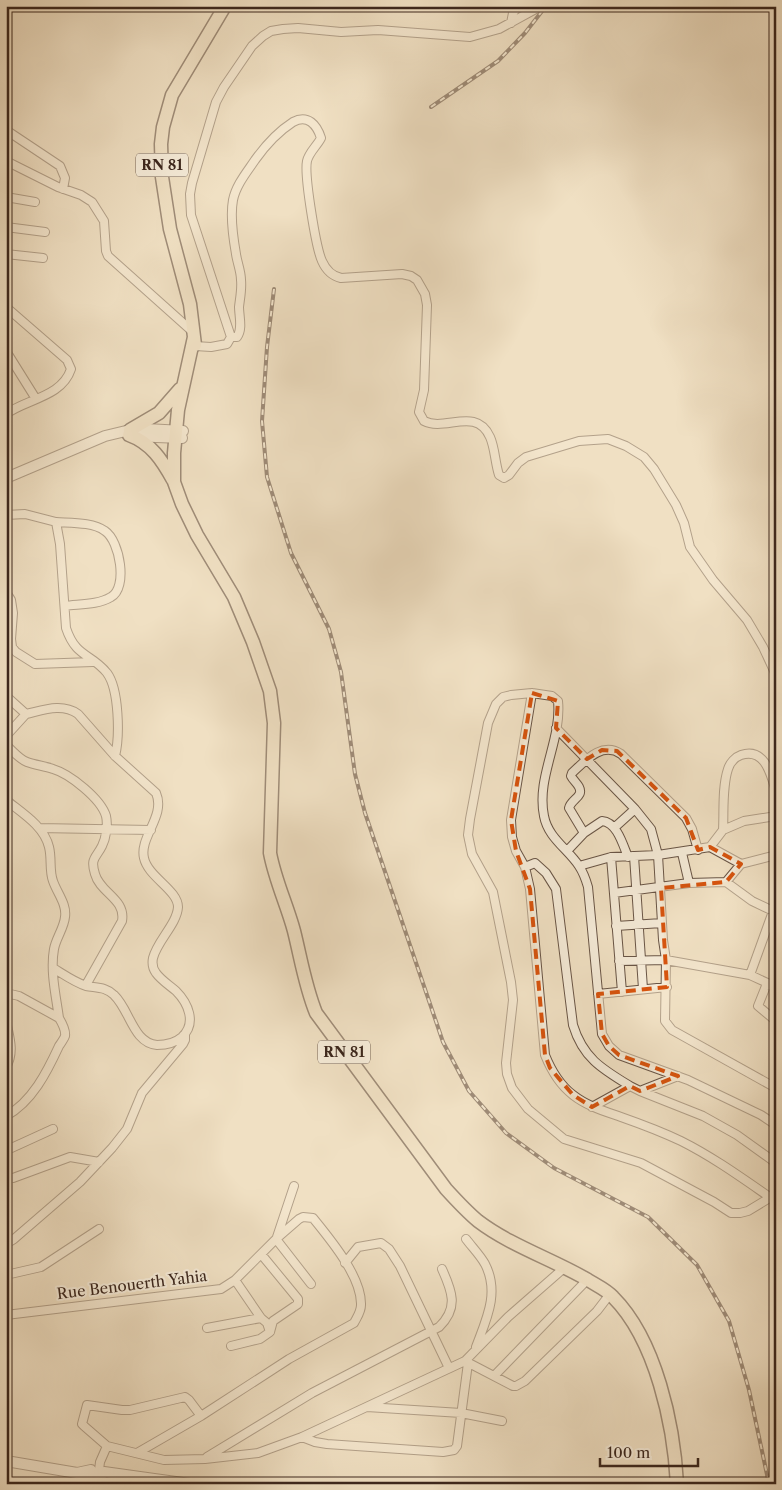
<svg xmlns="http://www.w3.org/2000/svg" width="782" height="1490" viewBox="0 0 782 1490" font-family="'Libre Caslon Text',serif">
<rect width="100%" height="100%" fill="#f0e0c3"/>
<filter id="stains"><feTurbulence type="fractalNoise" baseFrequency=".004" numOctaves="4"/><feColorMatrix values="0 0 0 0 .2 0 0 0 0 .09 0 0 0 0 .02 0 0 0 .5 -.17"/></filter>
<radialGradient id="worn" r=".72"><stop offset=".6" stop-color="#630" stop-opacity="0"/><stop offset="1" stop-color="#630" stop-opacity=".3"/></radialGradient>
<g fill="none" stroke-linecap="round" stroke-linejoin="round">
<g stroke="#695546" stroke-width="10">
<path id="minor" d="M24,6l1,1
M511,23l2,-10 5,-7
M6,130l54,36 5,12 -2,11
M6,161l52,26 23,8 11,7 12,19 2,30 2,5 85,76
M6,197l29,5
M6,227l39,5
M6,254l37,4
M6,307l61,53 4,9c-9,28 -45,30 -65,45
M231,337h6c6,-8 2,-21 2,-30 1,-9 3,-18 2,-27 0,-9 -4,-18 -5,-26 -3,-17 -6,-38 -3,-54 3,-15 14,-28 22,-40 10,-14 24,-29 38,-38 15,-8 24,3 28,16 -4,8 -12,14 -14,23 -3,14 9,87 15,100 4,9 10,15 19,17l61,-4 9,2 6,4 8,14 2,11 -3,85 -5,22 5,9c21,11 52,-15 66,16 5,11 5,26 9,38l5,3 5,-3 9,-12 8,-6 53,-16 29,-2 18,7 18,11 10,12 22,36 8,18 6,24 23,33 34,40 16,27 13,28
M195,346l16,1 16,-3 4,-7 -40,-122 -1,-21 2,-11 24,-81 8,-15 28,-41 11,-10 8,-5 12,-2 15,-1 43,4 37,-2 92,7 29,-8 42,-23
M6,351l30,48
M6,515l19,-1 31,8 4,22 6,84c10,30 25,25 41,45 12,16 13,63 8,83
M56,522c15,1 37,0 49,9 15,10 23,57 6,66 -13,8 -32,7 -46,9
M6,592l5,8 2,13 -2,26 1,8 4,5 19,12 58,-2
M532,693l-21,127 1,17 4,14 9,16 5,22 15,166c6,15 15,30 28,40 14,11 31,16 48,22 20,7 41,15 60,24 32,16 61,37 90,57
M6,696l20,18c18,-4 36,-11 52,0l37,42 41,37c10,23 -17,44 -12,65 4,19 34,32 34,49 -1,17 -21,34 -25,51 -1,5 0,11 3,15 5,7 13,12 20,18 12,12 21,32 6,46 -7,6 -15,8 -25,8 -24,-2 -27,-35 -43,-50 -8,-8 -17,-7 -28,-9 -12,-4 -23,-12 -33,-18
M556,728l79,81 16,20 7,26 5,85 3,20 -1,61 7,9 104,58
M6,736l20,-22
M6,745c7,6 13,14 21,17 8,3 18,4 26,7 17,5 48,30 53,47 2,9 0,22 -4,30 -6,12 -12,12 -7,28 5,19 31,25 27,47l-36,64
M6,800c16,13 38,26 43,47 3,12 0,23 4,34 4,12 14,23 12,36 -1,11 -9,21 -11,32 -4,22 2,47 5,69 3,5 7,12 6,18 -1,3 -4,7 -6,10 -12,26 -27,56 -53,70
M39,828l112,2
M614,828l21,-19
M723,830c1,-19 -1,-43 5,-61 2,-6 7,-12 13,-14 24,-8 30,20 35,36
M710,847l31,17
M567,851l17,-18
M682,853l7,30
M634,856l9,133
M611,857l11,135
M628,857c-5,-12 -11,-35 -26,-36l-18,12 -15,-25c2,-9 15,-11 10,-21 -2,-4 -6,-7 -8,-11l1,-3c13,-12 30,-32 49,-19l65,64 6,11 6,21
M579,866l32,-9 47,-2 52,-8 13,-17 21,-9 32,-5
M525,867l10,-4 11,10 10,16 17,136c10,33 29,44 57,61
M614,893l75,-10 37,-1
M773,911l-21,-10 -26,-19 15,-18 35,-9
M616,926l46,-3
M619,961l47,-1 84,15 26,12
M750,975l26,-72
M771,985l-5,1 -8,20 18,15
M6,993l13,3 40,22
M598,994l69,-7
M6,1021c3,15 9,31 0,46
M640,1091l63,25 34,19 39,28
M592,1107l38,-21 10,5 38,-15
M776,1125l-15,-10 -73,-35 -69,-25 -10,-9 -7,-12 -14,-147c-2,-7 -5,-15 -9,-21 -11,-17 -31,-28 -35,-50 -8,-39 18,-76 14,-115l-6,-5 -20,-3 -21,2 -8,2 -7,7 -8,19 -18,96 -2,16 4,19 21,38 18,90 2,18 -7,63 1,11 5,14 16,21 36,30 77,24 73,39 17,11h9l8,-2 28,-17
M7,1150l46,-21
M13,1178l57,-21 29,5
M277,1237l17,-51
M466,1239c6,8 14,16 19,25 15,29 1,56 -9,83
M6,1244l8,-5 66,-57 32,-34 15,-19 15,-36 41,-49 2,-4v-6
M345,1263l13,-16 23,-4 8,6 11,17 49,102
M6,1275l35,-8 58,-38
M235,1280l26,38 6,5 3,9 3,-11 25,-17v-5l-37,-45
M6,1315l215,-26 14,-9 41,-41 35,45
M207,1328l54,-10
M231,1346l29,-7 10,-7
M465,1361l43,-44 56,-49
M494,1376l94,-97
M367,1407l94,6 41,8
M302,1437l13,5 12,2 116,8 11,-2 3,-4 11,-83
M107,1446l-23,-20 -2,-2 5,-19 35,5h8l55,-13 4,3 12,16
M137,1453l64,-37 88,-57 65,-36c3,-6 7,-11 7,-18 1,-28 -31,-66 -48,-87l-10,-1 -4,2 -23,20
M207,1457l105,-64 127,-66c20,-19 13,-36 3,-58
M98,1478l2,-16 7,-16 57,14 41,-1 53,-6 44,-16 163,-76 48,25h3l9,-5 72,-70 13,-17"/>
</g>
<g stroke="#695546" stroke-width="12">
<path id="tertiary" d="M131,436l51,2
M6,478l99,-42 25,-6 16,-1 37,2
M6,1461l71,12 12,5 3,6
M77,1473l14,-3 7,9 6,-7 86,12
M104,1484h13
M288,1484h49"/>
</g>
<g stroke="#3c271d" stroke-width="15">
<path id="primary" d="M194,337l-16,73 -4,43v29l8,22 15,31 37,62 19,45 17,49 4,32 -4,130c5,27 17,52 24,78 7,28 11,55 22,82l130,176c10,11 20,22 32,32 33,25 74,38 110,59 8,5 19,10 25,17 43,43 61,128 64,187
M195,345l-5,-41 -20,-75 -8,-52 -1,-33 2,-17 9,-32 53,-89
M130,430l29,-17 21,-24
M129,435c22,8 33,25 44,45"/>
</g>
<use href="#minor" stroke="#f5ebd8" stroke-width="8"/>
<use href="#tertiary" stroke="#f5ebd8" stroke-width="10"/>
<use href="#primary" stroke="#f0e0c3" stroke-width="12"/>
<g stroke="#3c271d" stroke-width="4">
<path id="rail" d="M431,107l67,-46 27,-28 21,-27
M274,289l-7,58 -5,74 5,56 24,76 38,76 12,43 14,102 10,39 78,229 26,49 37,42 48,35 94,49 49,48 32,56 20,69 20,94"/>
</g>
<use href="#rail" stroke="#f5ebd8" stroke-width="2" stroke-dasharray="5.5" stroke-linecap="butt"/>
</g>
<path d="M0 0H782V1490H0ZM532,693l26,8 -2,27 31,31 15,-9 15,1 69,67 12,32 12,-3 31,17 -15,18 -65,6 6,99 -69,7 4,40 7,12 10,9 59,21 -38,15 -10,-5 -38,21 -19,-12 -23,-27 -5,-13 -15,-166 -14,-38 -5,-31z" fill="#f0e0c3" fill-opacity=".55" fill-rule="evenodd"/>
<path fill="none" stroke="#d7540e" stroke-width="4" stroke-dasharray="10 6" stroke-linejoin="round" d="M532,693l26,8 -2,27 31,31 15,-9 15,1 69,67 12,32 12,-3 31,17 -15,18 -65,6 6,99 -69,7 4,40 7,12 10,9 59,21 -38,15 -10,-5 -38,21 -19,-12 -23,-27 -5,-13 -15,-166 -14,-38 -5,-31z"/>
<g text-anchor="middle" stroke-width="4" stroke-linejoin="round" paint-order="stroke">
<g fill="#f5ebd8" stroke="#746255" stroke-width="1">
<rect x="136" y="153.5" width="52" height="23" rx="4"/>
<rect x="318" y="1040.5" width="52" height="23" rx="4"/>
</g>
<g font-size="14" font-weight="bold" fill="#3c271d">
<text x="162" y="170">RN 81</text>
<text x="344" y="1057">RN 81</text>
</g>
<g font-size="15" fill="#3c271d" stroke="#f5ebd8">
<text transform="translate(132 1285) rotate(-7)" y="5">Rue Benouerth Yahia</text>
</g>
</g>
<rect width="782" height="1490" fill="none" stroke="#f0e0c3" stroke-width="25"/>
<rect x="8" y="8" width="767" height="1475" fill="none" stroke="#3c271d" stroke-width="2.5"/>
<rect x="12" y="12" width="757" height="1465" fill="none" stroke="#3c271d"/>
<path d="M600 1458v8h98v-8" fill="none" stroke="#3c271d" stroke-width="2.5"/>
<text x="607" y="1458" font-size="15" fill="#3c271d" stroke="#f5ebd8" stroke-width="4" paint-order="stroke">100 m</text>
<rect width="100%" height="100%" filter="url(#stains)"/>
<rect width="100%" height="100%" fill="url(#worn)"/>
</svg>
